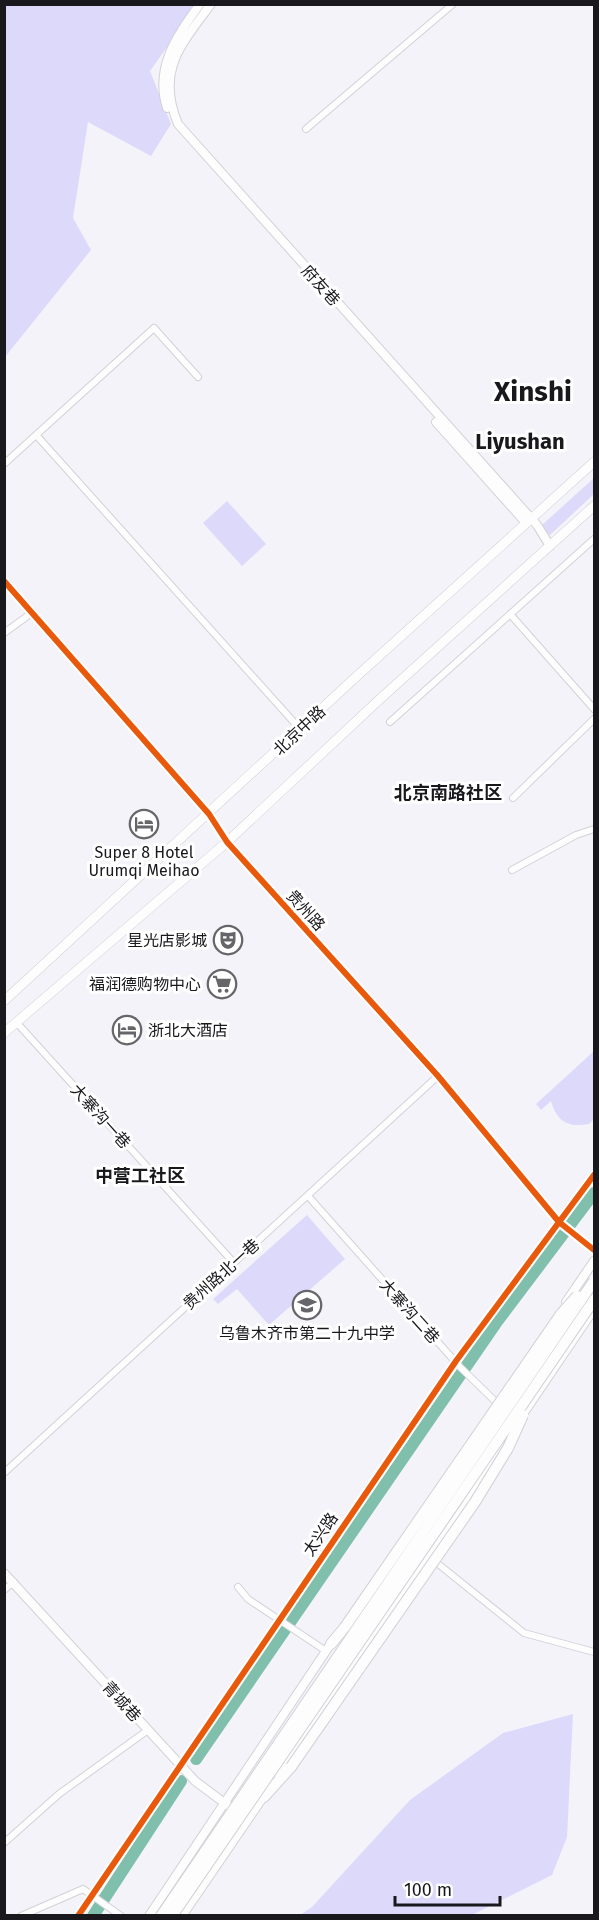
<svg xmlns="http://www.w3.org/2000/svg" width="599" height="1920" viewBox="0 0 599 1920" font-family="'Fira Sans','Noto Sans SC',sans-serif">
<rect width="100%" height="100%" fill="#f4f3f9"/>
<path fill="#ddd9fb" d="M5,5h192l-47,66 21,53 -20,32 -63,-34 -15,96 18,32 -86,107z
M594,478v16l-44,41 -9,-9z
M227,501l39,43 -24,22 -39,-43z
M594,1051v68l-5,5c-22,4 -32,-3 -38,-23l-10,9 -5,-6z
M307,1215l38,44 -76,66 -32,-36 -19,15 -5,-5z
M573,1714l-6,123 -15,38 -80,40h-172l12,-8 98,-107 93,-67z"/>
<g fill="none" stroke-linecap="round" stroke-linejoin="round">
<path stroke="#7fbfab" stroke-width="12" d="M196,1759l300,-436 98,-130
M93,1916l88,-135"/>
<g stroke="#d2d1d6" stroke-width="8">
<path id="street" d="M306,129l147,-125
M37,436l263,293
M4,464l150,-136 44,49
M4,581l205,233 18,28 211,234 121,146 35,28
M510,614l84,95
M4,633l29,-21
M390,722l204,-183
M513,798l81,-79
M512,870l64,-35 18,-6
M17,1023l217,240
M308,1196l152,171 39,38
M4,1473l434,-397
M432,1559l92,74 70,19
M238,1587l10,12 78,52
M4,1590l10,-8
M4,1843l55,-49 89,-64
M21,1916l62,-27 38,27
M78,1916l378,-555 138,-186"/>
</g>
<g stroke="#d2d1d6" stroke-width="10">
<path id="secondary" d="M211,4c-31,42 -55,67 -33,120l359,401 13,21
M167,108c-13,-40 10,-73 33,-104
M436,422l90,101
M566,1302l28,-41
M519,1420l75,-111
M4,1573l191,208 43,32
M279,1775l186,-269 45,-73
M149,1916l185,-277
M182,1916l84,-123"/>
</g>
<g stroke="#d2d1d6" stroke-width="10">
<path id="primary" d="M4,1001l353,-325 237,-214
M4,1033l223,-191 153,-143 214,-193"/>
</g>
<g stroke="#d2d1d6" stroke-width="12">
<path id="highway" d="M331,1644l14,-17
M264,1797l27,-30"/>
</g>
<use href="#street" stroke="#fdfdfe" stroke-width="6"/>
<use href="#secondary" stroke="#fdfdfe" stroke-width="8"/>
<use href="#primary" stroke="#fdfdfe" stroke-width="9"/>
<use href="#highway" stroke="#fdfdfe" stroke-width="10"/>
<g stroke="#d2d1d6" stroke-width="12" stroke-linecap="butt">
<path id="highway-bridge" d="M345,1627l216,-313 16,-18
M291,1767l184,-265 33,-54 15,-33
M161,1916l433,-635
M172,1916l422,-616"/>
</g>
<use href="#highway-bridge" stroke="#fdfdfe" stroke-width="10"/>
<g stroke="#fff" stroke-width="10">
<path id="cycleway" d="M4,581l205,233 18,28 211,234 121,146 35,28
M78,1916l378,-555 138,-186"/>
</g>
<use href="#cycleway" stroke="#e8590c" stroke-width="6"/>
</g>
<defs>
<g id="hotel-ring" transform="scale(1.5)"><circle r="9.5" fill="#fff" stroke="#666569" stroke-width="1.5"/><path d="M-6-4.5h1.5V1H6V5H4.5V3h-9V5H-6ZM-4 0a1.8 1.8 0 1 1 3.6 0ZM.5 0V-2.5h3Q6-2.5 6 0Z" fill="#666569"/></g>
<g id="theatre-ring" transform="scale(1.5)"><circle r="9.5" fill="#fff" stroke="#666569" stroke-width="1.5"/><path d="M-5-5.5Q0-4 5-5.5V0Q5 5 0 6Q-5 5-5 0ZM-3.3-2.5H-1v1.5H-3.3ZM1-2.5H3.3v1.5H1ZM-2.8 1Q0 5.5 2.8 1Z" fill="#666569"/></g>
<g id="supermarket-ring" transform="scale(1.5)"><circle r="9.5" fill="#fff" stroke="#666569" stroke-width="1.5"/><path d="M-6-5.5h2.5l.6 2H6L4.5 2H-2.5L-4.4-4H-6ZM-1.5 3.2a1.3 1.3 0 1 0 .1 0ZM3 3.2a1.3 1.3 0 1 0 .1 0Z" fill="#666569"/></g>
<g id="school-ring" transform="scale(1.5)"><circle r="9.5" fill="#fff" stroke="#666569" stroke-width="1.5"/><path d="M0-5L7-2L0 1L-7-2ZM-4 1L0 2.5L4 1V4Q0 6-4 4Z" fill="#666569"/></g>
</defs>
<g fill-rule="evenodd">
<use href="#hotel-ring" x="144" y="824"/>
<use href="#theatre-ring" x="228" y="940"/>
<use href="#supermarket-ring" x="222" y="984"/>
<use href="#hotel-ring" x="127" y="1030"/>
<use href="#school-ring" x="307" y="1305"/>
</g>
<g text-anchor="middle" stroke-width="6" stroke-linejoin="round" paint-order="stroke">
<g font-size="16" fill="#19181c" stroke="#fff">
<text transform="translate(321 285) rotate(48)" y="6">府友巷</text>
<text transform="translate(299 730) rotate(-43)" y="6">北京中路</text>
<text transform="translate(306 910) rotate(48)" y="6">贵州路</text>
<text transform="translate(101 1116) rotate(48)" y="6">大寨沟一巷</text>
<text transform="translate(221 1274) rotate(-42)" y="6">贵州路北一巷</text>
<text transform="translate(410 1311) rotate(48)" y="6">大寨沟二巷</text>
<text transform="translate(320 1534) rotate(-56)" y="6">太兴路</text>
<text transform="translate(122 1701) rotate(48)" y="6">青城巷</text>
</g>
<g font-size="16" fill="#19181c" stroke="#fff">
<text x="144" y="858">Super 8 Hotel<tspan x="144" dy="18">Urumqi Meihao</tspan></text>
<text x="207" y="946" text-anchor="end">星光店影城</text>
<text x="201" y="990" text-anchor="end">福润德购物中心</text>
<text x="148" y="1036" text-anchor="start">浙北大酒店</text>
<text x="307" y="1339">乌鲁木齐市第二十九中学</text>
</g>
<g font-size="18" font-weight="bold" fill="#19181c" stroke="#fff">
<text x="448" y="799">北京南路社区</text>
<text x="140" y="1182">中营工社区</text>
</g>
<g font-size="22" font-weight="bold" fill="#19181c" stroke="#fff">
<text x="520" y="449">Liyushan</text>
</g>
<g font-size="28" font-weight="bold" fill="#19181c" stroke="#fff">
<text x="533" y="401">Xinshi</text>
</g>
</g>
<rect width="599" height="1920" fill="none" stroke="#19181c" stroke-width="12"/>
<path d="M395 1896v9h105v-9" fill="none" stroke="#19181c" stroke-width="3"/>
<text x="404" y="1896" font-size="18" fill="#19181c" stroke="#ffffff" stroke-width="4.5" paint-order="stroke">100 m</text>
</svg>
